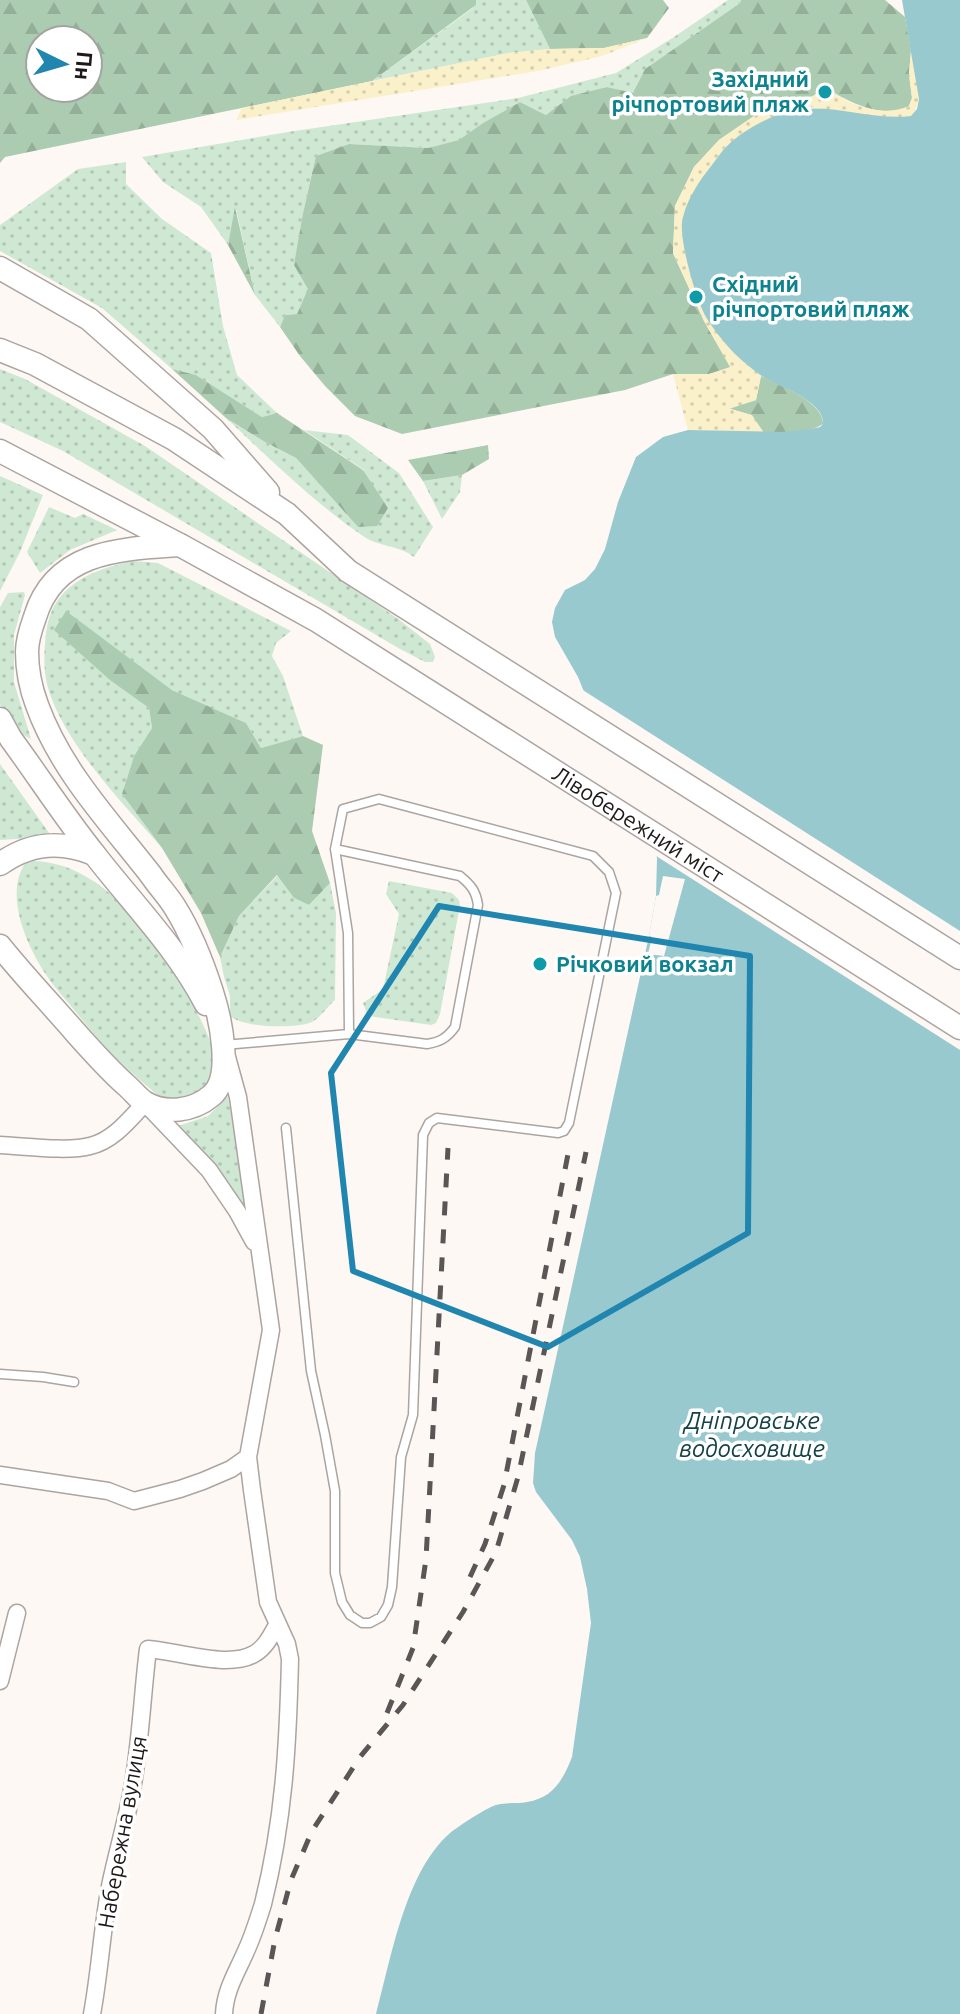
<svg xmlns="http://www.w3.org/2000/svg" width="960" height="2014" viewBox="0 0 960 2014" font-family="Ubuntu,sans-serif">
<defs>
<pattern id="grass-dots" width="8" height="8" patternUnits="userSpaceOnUse" patternTransform="scale(2)"><rect width="8" height="8" fill="#cfe8d3"/><path d="M2 2h.1M6 6h.1" fill="none" stroke="#b1c6b4" stroke-width="1.8" stroke-linecap="round"/></pattern>
<pattern id="forest-firs" width="22" height="20" patternUnits="userSpaceOnUse" patternTransform="scale(2)"><rect width="22" height="20" fill="#abccb0"/><path d="M5 1l3.5 6h-7zM16 11l3.5 6h-7z" fill="#93af97"/></pattern>
<pattern id="sand-dots" width="8" height="8" patternUnits="userSpaceOnUse" patternTransform="scale(2)"><rect width="8" height="8" fill="#faf0ca"/><path d="M2 2h.1M6 6h.1" fill="none" stroke="#d6cdad" stroke-width="1.8" stroke-linecap="round"/></pattern>
</defs>
<rect width="100%" height="100%" fill="#fef8f5"/>
<path fill="url(#grass-dots)" d="M473,0h53l24,49 -41,4 -137,28 101,-73z
M728,0h13l-1,3 -95,66 -12,25 -26,-7 -36,10 -25,18 -26,-13 -37,21 -23,17 -32,8 -79,-4 -33,12 -13,57 -8,52 14,24 -12,25 -12,1 -5,12 -25,-32 -19,-86 -8,36 -27,-38 -38,-25 -21,-25 146,-25 230,-34 98,-25 58,-36z
M126,162v22l36,35 49,34 12,73 14,49 40,38 -15,4 -66,-42 -24,-6 -70,-61 -102,-57v-26l78,-56z
M0,369l25,10 120,67 252,172 33,26 5,13 -2,5h-8l-25,-13 -337,-198 -63,-29z
M226,418l39,24 31,16 62,69 6,-57 -60,-40 44,5 51,38 34,54 -19,30c-15,-12 -36,-10 -51,-21 -50,-34 -93,-77 -137,-118z
M462,475l-2,17 -18,27 -19,-38z
M0,476l43,19 -23,57 -20,39z
M49,507l26,11 8,-4 34,16 -47,20 -30,23 -13,-21z
M133,561l25,2 133,68 -15,12 -4,13 11,20 20,60 -42,12 -15,-25 -74,-33 -106,-78 45,69 38,27 3,20 -18,28 -12,38 40,54c-39,-45 -97,-103 -114,-160 -5,-17 -4,-37 -2,-55 6,-48 45,-63 87,-72z
M24,592l1,3 -11,40v47l17,57c-15,-7 -25,-19 -31,-35v-97l8,-14z
M0,764l52,73 -52,3z
M27,861c25,-1 47,7 68,21 9,6 17,13 24,20 28,26 95,123 96,161 0,9 -5,21 -12,27 -11,10 -27,9 -41,9 -20,-17 -41,-35 -59,-55 -15,-16 -29,-35 -44,-52 -28,-33 -59,-97 -32,-131z
M278,875l16,23 15,7 21,-22 6,30 -1,87c-7,6 -15,18 -23,22 -17,7 -68,6 -82,-6v-20l-6,-19 -4,-20 19,-41z
M389,881l63,12 7,7 1,5 -20,109 -4,9 -5,2 -63,-9 -5,-13 20,-14 16,-75 -13,-20z
M228,1096l18,110h-5l-22,-36 -41,-44 30,-10z"/>
<path fill="url(#forest-firs)" fill-rule="evenodd" d="M0,0h476v5l-104,76 -367,76 -5,6zM40,40h48v48h-48z
M526,0h137l6,8 -22,30 -43,10 -54,1z
M741,0h144l20,17 6,34 -2,23 3,24 -3,8c0,0 -11,5 -11,5 -21,4 -56,-11 -72,-24l-13,9 -59,20 -35,24 -25,27 -19,39 -2,47 31,68 27,47 -22,6h-36l-48,16 -223,44 -47,-18 -30,-30 -25,-30 -20,-29 5,-12 12,-1 11,-25 -14,-24 9,-52 13,-57 33,-12 79,4 31,-8 24,-17 37,-21 26,13 25,-19 36,-9 26,6 12,-24 95,-66z
M235,207l20,88 -27,-50z
M172,369l24,6 66,42 15,-4 86,57 25,38 -11,18 -19,1 -62,-69 -31,-16 -39,-24z
M761,376c18,9 63,26 62,48 -16,10 -41,8 -59,9l-13,-18 -23,-7 28,-8z
M488,445l1,14 -27,16 -39,6 -15,-21z
M66,611l106,79 74,33 15,25 42,-12 20,9 -11,86 18,52 -21,22 -15,-7 -17,-23 -38,41 -19,41 -19,-44 -39,-65 -40,-54 12,-38 18,-28 -3,-20 -38,-27 -57,-51z"/>
<path fill="url(#sand-dots)" d="M647,38l-45,18 -64,15 -302,49 6,-12 267,-55 41,-4 54,-1z
M911,51c5,21 15,48 0,66l-13,1 -25,-2 -62,-9 -83,37 -23,30 -16,27 45,152 27,23 -5,24 -27,9 23,6 12,18 -76,-3 -15,-56h36l21,-7 -26,-46 -31,-68 2,-47 19,-39 25,-27 35,-24 59,-20 13,-9c21,18 57,31 83,19l3,-8 -3,-24z"/>
<path fill="#98c9ce" d="M902,0h58v2014h-584c15,-55 29,-141 73,-180 8,-7 37,-26 47,-29 10,-3 21,-1 31,-3 26,-4 36,-22 45,-45l19,-134 -4,-34 -7,-32 -8,-17 -36,-48 -3,-9 2,-30 8,-36 106,-481 7,-40 1,-38 -8,-33 -52,-101 -19,-47 -23,-40 -3,-15 3,-14 10,-18 20,-10 10,-11 10,-20 13,-47 18,-45 27,-20 25,-7 94,2 28,-3 10,-2 3,-3c2,-22 -42,-37 -58,-46 -10,-6 -20,-15 -29,-23 -10,-10 -23,-26 -30,-38 -10,-17 -26,-74 -24,-94 3,-21 17,-42 30,-58 5,-7 10,-14 15,-19 15,-15 44,-31 64,-35 40,-9 80,10 120,5l6,-7 2,-10z"/>
<path fill="#fef8f5" d="M578,687l382,244v119l-307,-196 -7,-27 -52,-101z
M663,876l22,3 -21,77 -16,-2 4,-17 -3,-1 7,-40 3,-1z"/>
<g fill="none" stroke-linecap="round" stroke-linejoin="round">
<g stroke="#aca4a1" stroke-width="11">
<path id="lane" d="M335,849l125,27c11,9 16,15 18,29l-23,122c-8,11 -15,15 -28,17l-78,-10 -1,-101z
M224,1045l125,-11
M286,1128l25,243 14,64 10,56v82l7,29 8,13 12,8h8l11,-6 7,-12 4,-18 9,-130 12,-42 10,-280 6,-12 8,-5 121,15 6,-2 5,-8 47,-230 -7,-21 -16,-16 -214,-57 -36,10 -8,40
M0,1374l43,3 31,5"/>
</g>
<g stroke="#aca4a1" stroke-width="19">
<path id="street" d="M0,1145c24,1 68,7 90,1 23,-5 40,-27 55,-43l64,67 28,41 17,31
M0,1475l108,16 26,10 46,-12 23,-8 28,-12 17,-12
M0,1681l17,-68
M92,2014c8,-43 10,-86 18,-128 8,-39 20,-76 25,-115 6,-40 8,-82 13,-122 29,2 80,20 106,5 11,-6 17,-18 23,-29
M224,2014c1,-24 13,-42 22,-63 7,-15 12,-31 17,-47 21,-84 25,-159 27,-245l-3,-15 -19,-42 -16,-112 -4,-33 23,-127 -33,-233 -11,-40"/>
</g>
<g stroke="#aca4a1" stroke-width="25">
<g id="secondary">
<path d="M0,268l89,51 124,110 55,63"/>
<path d="M0,350l35,14 139,75 113,75 61,57 612,387"/>
<path id="s1" d="M0,451l180,94 136,75 644,408"/>
<path d="M0,719l11,20c28,38 54,79 84,116 38,49 82,93 111,149"/>
<path d="M0,864c29,-21 61,-24 94,-10"/>
<path d="M0,946c24,30 51,58 76,87 16,18 32,36 50,52 6,5 11,12 18,17 21,13 49,9 67,-6 23,-18 9,-79 1,-104 -9,-28 -20,-57 -36,-83 -7,-12 -17,-22 -25,-34 -42,-54 -90,-104 -114,-170 -6,-16 -10,-35 -10,-53 0,-12 4,-24 8,-35 20,-67 86,-68 145,-72"/>
</g>
</g>
<use href="#lane" stroke="#fff" stroke-width="8"/>
<use href="#street" stroke="#fff" stroke-width="16"/>
<use href="#secondary" stroke="#fff" stroke-width="22"/>
<path stroke="#5a5655" stroke-width="5" stroke-dasharray="14 14" stroke-linecap="butt" d="M470,1577l15,-33 19,-59 65,-336
M387,1713l26,-65 13,-89 22,-411
M261,2014l14,-75 16,-59 21,-49 48,-74 43,-52 60,-93 33,-60 22,-75 68,-325"/>
</g>
<path fill="none" stroke="#2086af" stroke-width="6" stroke-linejoin="round" d="M439,906l311,50 -2,277 -200,114 -195,-76 -22,-198z"/>
<g fill="#0f9aa8" stroke="#fff" stroke-width="3">
<circle cx="825" cy="92" r="8"/>
<circle cx="696" cy="297" r="8"/>
<circle cx="540" cy="964" r="8"/>
</g>
<g text-anchor="middle" stroke-width="7" stroke-linejoin="round" paint-order="stroke">
<g font-size="22" font-weight="bold" fill="#0d838f" stroke="#fff" text-anchor="start">
<text x="809" y="87" text-anchor="end">Західний<tspan x="809" dy="25">річпортовий пляж</tspan></text>
<text x="712" y="292">Східний<tspan x="712" dy="25">річпортовий пляж</tspan></text>
<text x="556" y="972">Річковий вокзал</text>
</g>
<g font-size="22" fill="#1c1918" stroke="#fff">
<text dy="8" stroke="none"><textPath href="#s1" startOffset="740">Лівобережний міст</textPath></text>
<text transform="translate(122 1832) rotate(-80)" y="8">Набережна вулиця</text>
</g>
<g font-size="24" font-style="italic" fill="#154246" stroke="#fff">
<text x="752" y="1429">Дніпровське<tspan x="752" dy="28">водосховище</tspan></text>
</g>
</g>
<g transform="translate(64 64) rotate(95)"><circle r="38" fill="#ffffff" stroke="#a4a3a3" stroke-width="2"/>
<path d="M0-6L14 30L0 20L-14 30Z" fill="#2086af"/>
<text y="-12" font-size="22" font-weight="bold" text-anchor="middle" fill="#1c1918">Пн</text>
</g>
</svg>
